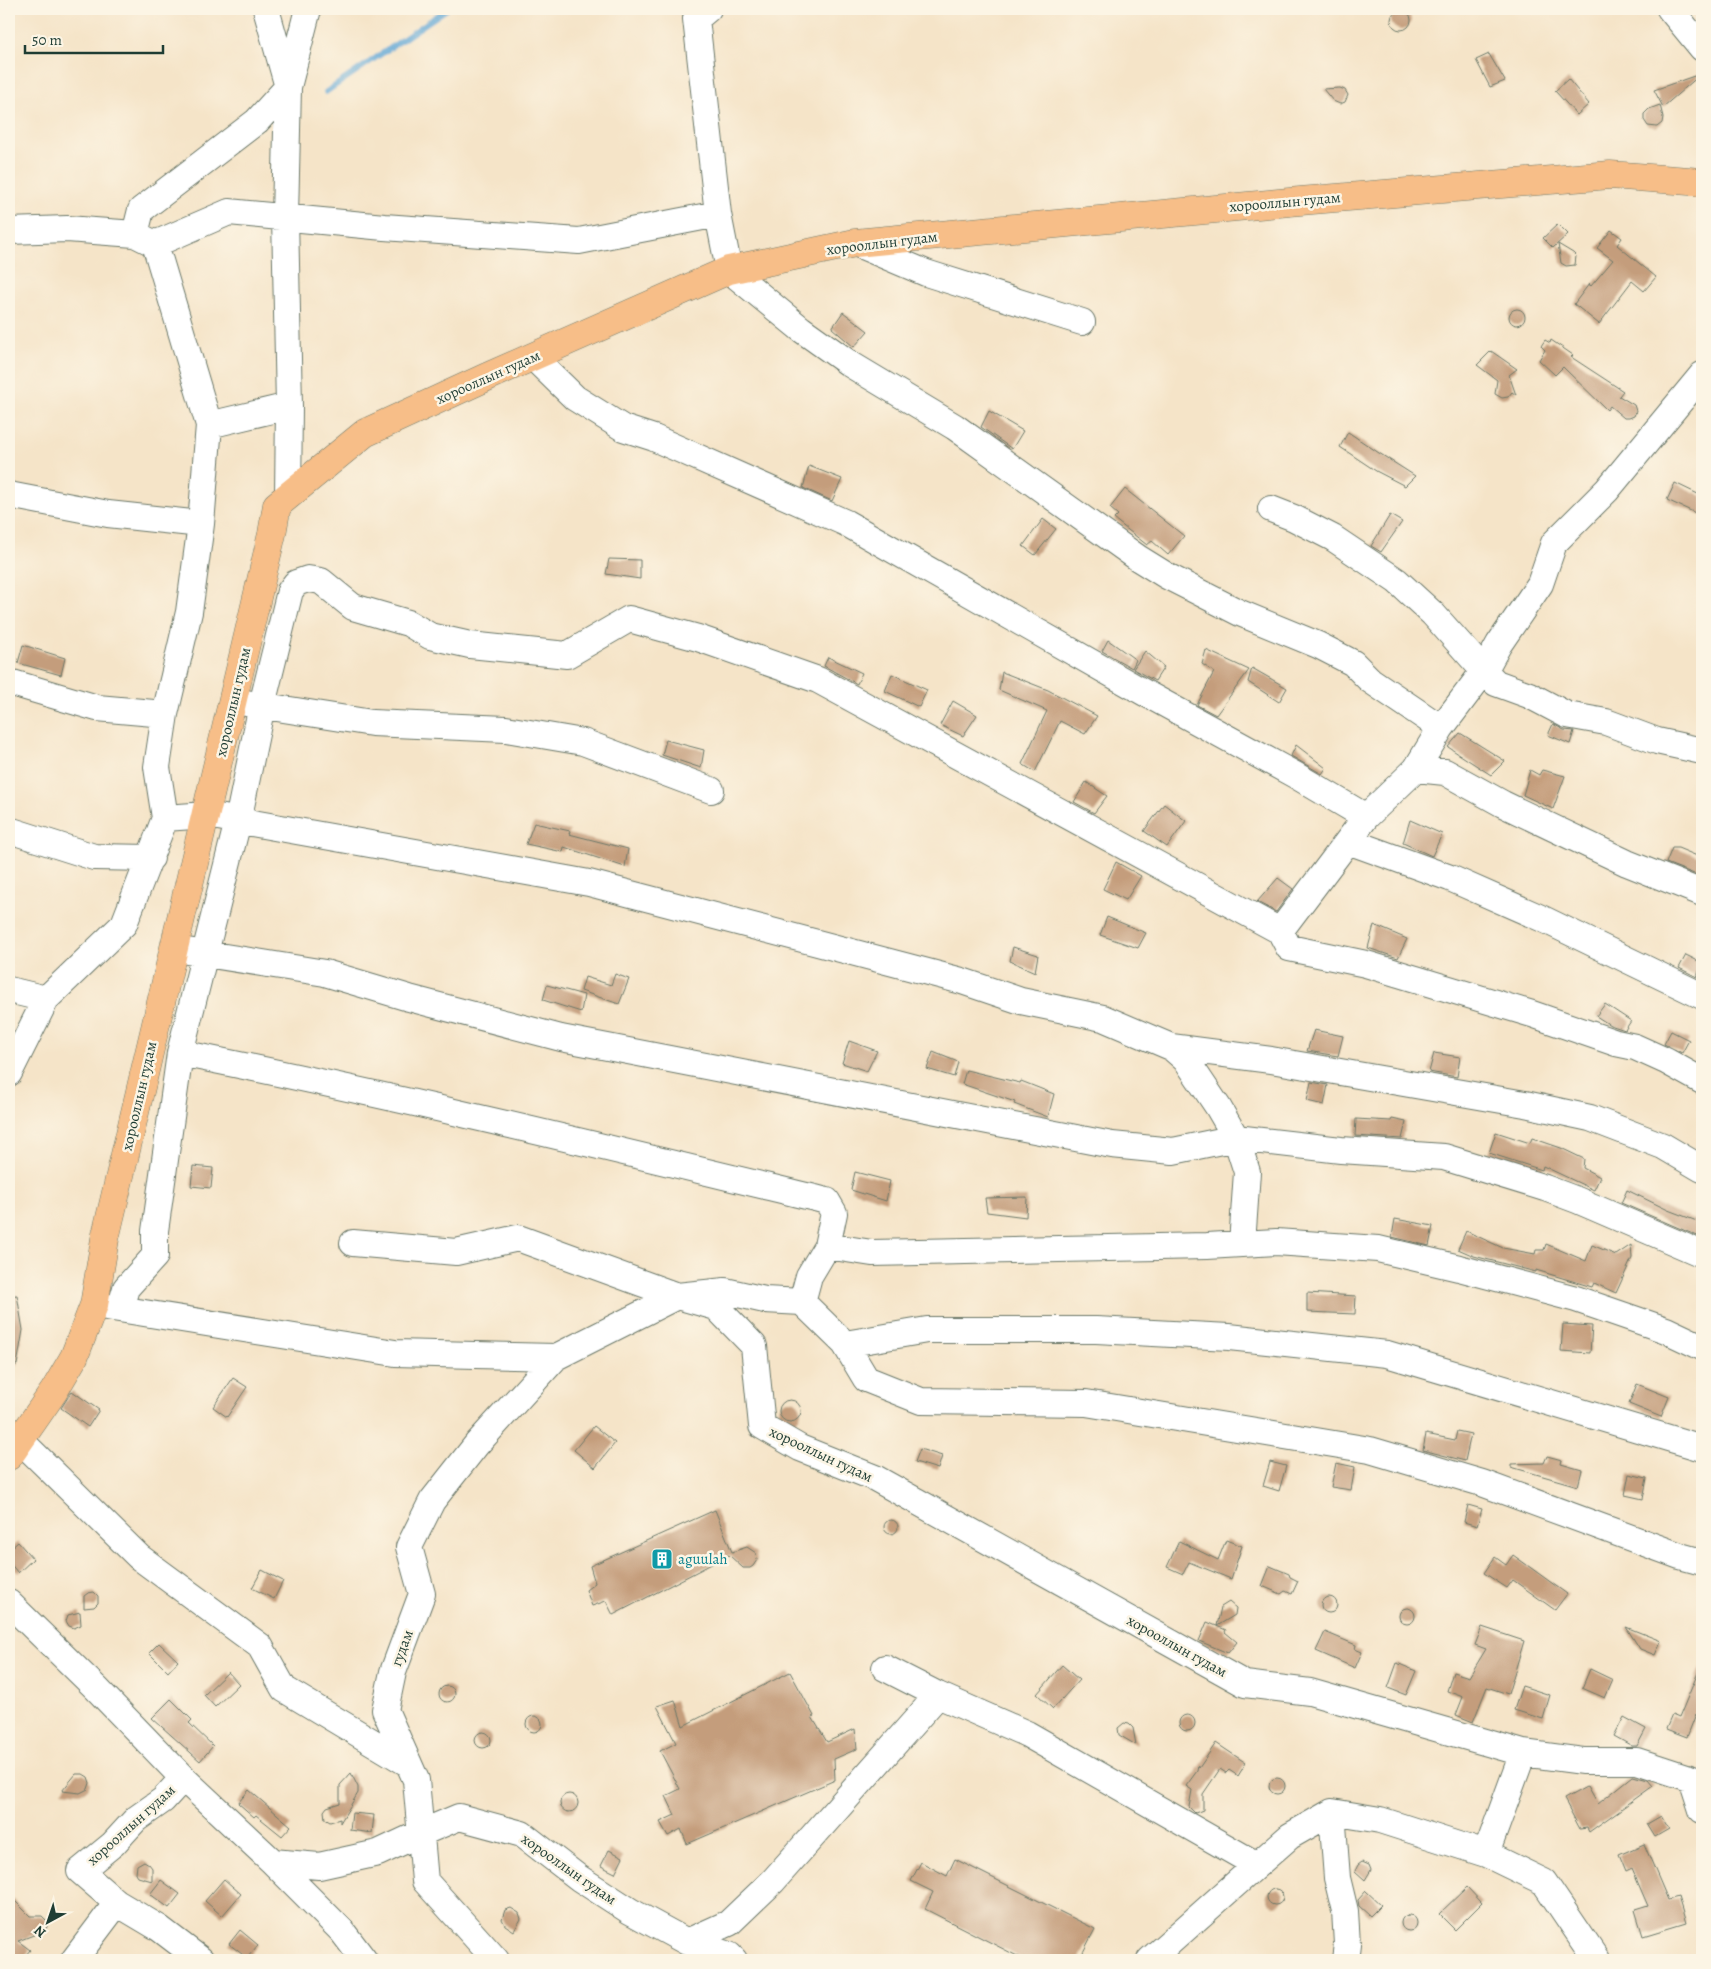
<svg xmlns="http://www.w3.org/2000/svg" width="1711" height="1969" viewBox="0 0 1711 1969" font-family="Alegreya,serif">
<rect width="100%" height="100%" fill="#fcf5e5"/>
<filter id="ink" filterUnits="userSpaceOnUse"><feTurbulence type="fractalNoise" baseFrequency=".02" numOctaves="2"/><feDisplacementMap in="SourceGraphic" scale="10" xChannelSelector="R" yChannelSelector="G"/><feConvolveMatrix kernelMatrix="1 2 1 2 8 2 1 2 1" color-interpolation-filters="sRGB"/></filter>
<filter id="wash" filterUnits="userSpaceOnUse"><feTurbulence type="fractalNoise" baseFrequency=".0096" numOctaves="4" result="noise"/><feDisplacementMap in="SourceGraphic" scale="20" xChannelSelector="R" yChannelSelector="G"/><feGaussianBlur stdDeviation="1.12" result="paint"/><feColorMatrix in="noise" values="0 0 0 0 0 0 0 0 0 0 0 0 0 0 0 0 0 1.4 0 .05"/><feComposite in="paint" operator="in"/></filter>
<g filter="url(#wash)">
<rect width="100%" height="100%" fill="#f5e4c8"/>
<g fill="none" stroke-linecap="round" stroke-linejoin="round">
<path stroke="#5ea6d5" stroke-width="5.5" d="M326,92l121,-83"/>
</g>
<g id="blocks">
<path fill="#c49d7b" d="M1391 20a10 10 0 1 1 20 0a10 10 0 1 1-20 0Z
M1489,54l16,27 -15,6 -14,-27z
M1700,74v1l-37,32 -9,-17z
M1568,79l21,25 -12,11 -22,-24z
M1340,88l5,2 3,5 -3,7 -5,2 -7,-3 -10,-12z
M1660,105l3,12 -1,6 -5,4 -9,-1 -4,-6v-6l5,-5z
M1558,224l10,10 -15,14 -10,-10z
M1611,230l11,8 -5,7 39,32 -12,14 -12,-10 -33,43 -25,-20 15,-20 2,2 22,-26 -16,-12z
M1558,244l15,9 3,3 -1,9 -9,1 -5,-3z
M1509 317a8 8 0 1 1 16 0a8 8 0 1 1-16 0Z
M843,312l25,19 -14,16 -22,-19z
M1545,340l5,3 1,-3 22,15 -2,2 52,34 -4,5 15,9 2,6 -2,5 -5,2h-5l-14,-12 -3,4 -44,-43 -8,8 -16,-15 6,-10 -4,-4z
M1491,351l26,18 -8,6 7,20 -4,-3 -4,5 -6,1 -7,-4 2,-14 -20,-15z
M989,411l34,20 -11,18 -31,-22z
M1348,432l31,21 36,23 -10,10 -29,-15 -36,-24z
M809,466l33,13 -10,22 -29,-13z
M1675,483l27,13v20l-35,-16z
M1125,489l59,47 -16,19 -16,-14 -5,4 -33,-26 4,-4 -8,-7z
M1390,515l12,7 -21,30 -10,-6z
M1043,519l13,10 -21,26 -12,-9z
M609,559l31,1v19l-34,-5z
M1108,640l28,20 -4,8 -30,-17z
M23,645l42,13 -4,17 -43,-12z
M1206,650l43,20 -33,45 -19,-10 17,-33 -12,-8z
M1145,651l19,16 -9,14 -22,-12z
M828,657l34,16 -5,11 -33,-18z
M1252,668l35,20 -8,14 -31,-20z
M1002,672l46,18 49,26 -12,18 -25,-13 -25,51 -13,-8 25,-53 -48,-21z
M892,674l35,16 -8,17 -34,-16z
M953,701l24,14 -14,21 -23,-11z
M1553,724l11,6 10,1 -4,13 -22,-9z
M1460,733l45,28 -14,14 -43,-28z
M666,740l38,10 -3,18 -39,-13z
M1296,745l30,23 -4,6 -31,-18z
M1530,770l9,5 3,-5 23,6 -12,33 -30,-14z
M1086,782l21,14 -13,17 -20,-11z
M1164,804l22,17 -19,26 -23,-16z
M1410,820l32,14 -10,22 -29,-13z
M534,823l36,8 -1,3 59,15 -3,18 -61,-20 -1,5 -37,-8z
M1672,848h6l24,10v19l-36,-14z
M1116,862l25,14 -15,24 -23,-11z
M1278,878l15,11 -17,23 -19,-10z
M1107,917l39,16 -8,15 -38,-13z
M1374,925l33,14 -9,19 -30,-10z
M1013,947l25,8 -3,17 -25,-11z
M1686,955l16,8 -5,14 -18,-9z
M615,974l14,5 -10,25 -38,-13 4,-14 26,8z
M547,985l37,10 -3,17 -38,-12z
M1605,1004l26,17 -6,9 -15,-5 -14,-9z
M1314,1030l29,6 -5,20 -31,-5z
M1671,1031l18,9 -7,13 -18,-9z
M849,1041l28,10 -10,20 -25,-8z
M933,1052l25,10 -4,15 -27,-8z
M1434,1053l26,4 -3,20 -28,-5z
M966,1070l54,13 1,-2 33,13 -6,23 -34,-13 1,-2 -53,-18z
M1311,1082l17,3 -4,20 -17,-4z
M1356,1119l35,2 1,-2 14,3 -4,17 -47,-3z
M1496,1132l34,11 2,-5 29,10 23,11 -1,9 17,9 -6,13 -51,-24 -1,4 -53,-17z
M193,1166l20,2 -2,20 -20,-2z
M855,1172l35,9 -4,20 -35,-11z
M1627,1190l41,20 34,13v15l-81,-35z
M1027,1197l-1,20 -39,-5 -2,-14z
M1395,1219l38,7 -4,20 -37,-9z
M1466,1231l37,17 32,6 1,-4h8l2,-6 40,17 6,-16 24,10 15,-10 1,13 -16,35 -22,-10 -2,4 -56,-17v2l-62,-16 -16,-7z
M1307,1293l49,3 -1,18 -48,-2z
M17,1295l6,35 -6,35 -8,-1v-68z
M1563,1324l29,2 -2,27 -29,-2z
M233,1378l14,9 -20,30 -14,-10z
M1637,1384l32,13 -8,20 -32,-13z
M72,1391l27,19 -11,17 -27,-19z
M779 1411a11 11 0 1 1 22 0a11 11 0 1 1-22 0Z
M594,1426l21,17 -20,25 -21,-18z
M1457,1431l14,3 -6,27 -42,-11 3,-16 29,6z
M920,1449l22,7 -4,13 -23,-7z
M1547,1456l15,4 -1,4 21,6 -4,16 -67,-19v-3l33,-1z
M1270,1462l16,4 -7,25 -16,-5z
M1336,1463l19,4 -4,23 -20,-3z
M1629,1474l18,4 -4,21 -18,-4z
M1468,1505l14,4 -5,17 -13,-4z
M715,1510l17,42 15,-5 9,6 1,7 -4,6 -3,2h-7l-14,-13 -116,60 -7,-14 -14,5 -6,-16 9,-7 -5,-17z
M884 1527a7 7 0 1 1 14 0a7 7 0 1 1-14 0Z
M1226,1540l16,6 -11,33 -42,-17 -6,12 -16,-7 12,-26 39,19z
M18,1542l15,17 -15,14 -9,-11v-12z
M1513,1555l54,39 -12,16 -42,-30 -6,8 -23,-15 11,-16 11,8z
M1270,1566l19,8 1,3 8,4 -6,13 -7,-3 -4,3 -19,-8z
M262,1570l21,11 -9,18 -22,-11z
M94,1592l4,4v7l-4,4 -10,1v-12l4,-3z
M1321 1605a8 8 0 1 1 16 0a8 8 0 1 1-16 0Z
M1229,1602l7,6 -1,7 -18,11 4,-19z
M1399 1616a8 8 0 1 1 16 0a8 8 0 1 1-16 0Z
M80,1612l1,13 -7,3 -5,-2 -3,-5 2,-6z
M1207,1622l19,8 -1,2 12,10 -9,11 -29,-12z
M1482,1627l42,14 -16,53 -21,-7 -14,35 -17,-7 7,-18 -16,-6 6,-19 16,5 17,-28 -11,-4z
M1626,1627l35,14 -6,14 -15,-6z
M1325,1632l31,13 -1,4 7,3 -7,16 -39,-17z
M159,1643l19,18 -10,11 -19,-19z
M1397,1663l19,8 -10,24 -18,-7z
M1702,1663v54l-6,-3 -9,23 -21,-8 6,-14 7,3z
M1062,1665l17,15 -26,29 -16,-15z
M1590,1669l23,11 -8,18 -23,-10z
M228,1672l11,12 -24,23 -11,-12z
M790,1672l24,44 -2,1 15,25 28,-13 2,20 -23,10 1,21 -148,64 -6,-15 -13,7 -8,-14 15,-7 -9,-19 14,-7 -20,-38 16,-8 -19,-37 18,-6 8,26z
M1522,1686l28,9 -7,24 -29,-9z
M439 1694a8 8 0 1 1 16 0a8 8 0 1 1-16 0Z
M171,1699l21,21 -3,3 24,23 -13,15 -48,-43z
M1179 1723a8 8 0 1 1 16 0a8 8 0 1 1-16 0Z
M526 1724a8 8 0 1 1 16 0a8 8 0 1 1-16 0Z
M1624,1717l22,12 -9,17h-5l-18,-10z
M1124,1723l5,1 4,4 3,17 -17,-10 -1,-7z
M475 1740a8 8 0 1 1 16 0a8 8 0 1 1-16 0Z
M1216,1743l30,20 -8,13 -9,-6 -3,3 -6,-4 -17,25v16l-8,3 -6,-6 3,-17 -6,-4 11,-15 1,-5 1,2z
M351,1773l7,14v6l-18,30v-4l-10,3 -5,-3 -1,-8 3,-4 13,-4v-18z
M76,1774h7l5,3 2,6 -2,6 -8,4 -18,-2z
M1633,1776l15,4 5,6 -64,46 -2,-4 -7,1 -16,-30 24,-13 10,18z
M1269 1786a8 8 0 1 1 16 0a8 8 0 1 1-16 0Z
M249,1790l42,36 -9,10 -26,-21 -2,2 -16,-14z
M560 1803a9 9 0 1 1 18 0a9 9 0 1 1-18 0Z
M352,1813l22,2 -2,18 -22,-3z
M1661,1816l8,13 -14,8 -8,-13z
M1644,1844l24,56 10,-3 8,26 -43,13 -8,-26 13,-4 -16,-37 -6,3 -7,-17z
M609,1850l14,7 -8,16 -14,-7z
M955,1859l140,70 -16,31h-54l-100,-51 8,-17 -22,-11 10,-19 26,14z
M144,1861l5,3 3,4v13l-14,-4 -2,-3 1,-9z
M1362,1862l7,3 2,5 -6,10 -10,-9 3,-6z
M224,1879l17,15 -19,22 -17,-15z
M161,1880l19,14 -11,14 -19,-14z
M1467,1887l15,16 -27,27 -16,-16z
M1267 1897a8 8 0 1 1 16 0a8 8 0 1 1-16 0Z
M1366,1891l15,14 -11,11 -11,-10 -1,-6z
M9,1895l21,21h12l5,5v6l-3,4 -26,10 12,9 -8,10h-13z
M511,1908l8,5 2,6 -7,12 -9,-6 -3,-6 3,-9z
M1401 1923a8 8 0 1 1 16 0a8 8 0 1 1-16 0Z
M240,1930l18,15 -11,13 -18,-14z"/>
</g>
</g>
<g filter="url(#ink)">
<use href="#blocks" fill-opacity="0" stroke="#6a7768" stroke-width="1"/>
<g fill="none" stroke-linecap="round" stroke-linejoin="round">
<g stroke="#6a7768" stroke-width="28">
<path id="minor" d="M708,9l-12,10 22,195 11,56 72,59 49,35 105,63 183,131 29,18 73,37 78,32 35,18 17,17 71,48
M1670,9l32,39
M9,231l58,-2 68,5 20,10 54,181 -8,99
M135,234l6,-24 116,-89 31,-34 -22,-78
M855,243l71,30 156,49
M155,244l74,-32 155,15 195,14 139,-27
M533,357l42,41 48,30 31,10 192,85 299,170 150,82 71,42
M1702,375l-95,115 -53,53 -14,41 -41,60 -15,27 -43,57 -25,41 -50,48 -86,114 9,17 77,16 166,50 84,29 19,4 31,14 36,20
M209,425l80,-19
M9,495l99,19 93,10 -12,88 -24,102 -68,-6 -88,-26
M288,496l1,-90 -4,-189 3,-130 20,-78
M1271,509l23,9 39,20 64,43 36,33 51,57 12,12 33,12 38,20 39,7 51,19 45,10
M246,703l126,20 134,6 77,13 128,48
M165,714l-8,53 8,51
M1416,769l29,3 58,32 124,59 75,30
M9,830l85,27 57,1
M1348,841l102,37 93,41 159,77
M187,951l138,22 84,25 152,40 551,107 61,6 63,-13 105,12 103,7 101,31 32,12 125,54
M9,990l37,9
M1171,1047l16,14 31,46 18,31 11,34 -5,72
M9,1073l37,-74 78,-75 41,-106 42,-3 382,68 373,98 59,20 82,17 68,29 100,13 254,44 65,14 73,28 39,23
M353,1243l103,9 62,-14 159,58 39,11 38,39 8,80 38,22 75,30 370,206 65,8 213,61 60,8h54l55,18 10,31
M827,1246l7,-33 -7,-12c-215,-52 -430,-105 -647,-148l58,-232 24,-116 28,-114 6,-8 12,-4 13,2 32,26 55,16 22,13 40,9 97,10 62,-36 69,19 120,42 462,251
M802,1302l7,-26 18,-30 45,7 335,-7 69,-4 102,7 81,19 117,31 90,31 36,17
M94,1305l301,48 161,4 121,-61 48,-5 40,9 37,2 43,42 21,35 55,22 165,2 284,47 112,33 198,73 22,6
M120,1309l6,-21 29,-32v-25l25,-178
M845,1344l82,-14h169l133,7 158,17 315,94
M20,1440l119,117 121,89 24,43 125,75
M9,1603l88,86 86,89
M885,1668l53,27 89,39 230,131 33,-29 42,-24 48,8 106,34 58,28 53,78
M1332,1812l5,66 8,33 2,33 -2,16
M1486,1854l37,-101
M273,1862l69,69 22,29
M687,1942l42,-19 44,-42 165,-186
M74,1960l43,-57
M201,1960l-42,-32 -42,-25 -37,-32 33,-27 23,-25 27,-19 20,-22 90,84 46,4 59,-13 43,-20 38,-16 63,17 57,44 51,33 57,31 42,13 5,5
M496,1960l-71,-79 -9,-101 -31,-70 8,-38 29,-78 -13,-47 23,-46 45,-57 79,-87
M1150,1960l107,-95"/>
</g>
<g stroke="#6a7768" stroke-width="29">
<path id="major" d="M9,1456l45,-65 20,-34 20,-52 11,-66 167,-705 5,-29 88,-72 124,-57 240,-106 126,-27 445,-42 310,-26 92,7"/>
</g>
<use href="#minor" stroke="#fff" stroke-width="26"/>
<use href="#major" stroke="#f7be88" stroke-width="28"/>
</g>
</g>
<defs>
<g id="building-square" transform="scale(1.125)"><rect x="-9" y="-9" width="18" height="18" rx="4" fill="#0f9aa8" stroke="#fcf5e5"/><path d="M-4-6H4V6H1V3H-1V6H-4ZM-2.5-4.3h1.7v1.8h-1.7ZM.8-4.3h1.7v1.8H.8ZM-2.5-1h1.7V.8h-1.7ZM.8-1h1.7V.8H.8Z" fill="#fff"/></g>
</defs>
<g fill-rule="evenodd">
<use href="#building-square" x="662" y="1559"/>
</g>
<g text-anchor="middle" stroke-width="5" stroke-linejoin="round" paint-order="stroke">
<g font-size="15" fill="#1f3d34" stroke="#fcf5e5">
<text transform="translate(1285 202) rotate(-5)" y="5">хорооллын гудам</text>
<text transform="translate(882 243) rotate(-7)" y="5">хорооллын гудам</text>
<text transform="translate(488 377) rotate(-24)" y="5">хорооллын гудам</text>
<text transform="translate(233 702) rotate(-77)" y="5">хорооллын гудам</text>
<text transform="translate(139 1096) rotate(-77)" y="5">хорооллын гудам</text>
<text transform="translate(821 1454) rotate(25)" y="5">хорооллын гудам</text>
<text transform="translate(1177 1646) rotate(29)" y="5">хорооллын гудам</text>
<text transform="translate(402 1648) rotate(-70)" y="5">гудам</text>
<text transform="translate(131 1825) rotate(-42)" y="5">хорооллын гудам</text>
<text transform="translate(569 1869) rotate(35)" y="5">хорооллын гудам</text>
</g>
<g font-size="15" fill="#0d838f" stroke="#fcf5e5" text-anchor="start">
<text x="678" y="1564">aguulah</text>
</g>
</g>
<rect width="1711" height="1969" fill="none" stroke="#fcf5e5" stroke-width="30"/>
<g transform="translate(48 1922) rotate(220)" stroke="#fcf5e5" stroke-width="4" paint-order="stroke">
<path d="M0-4L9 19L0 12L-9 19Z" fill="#1f3d34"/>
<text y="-8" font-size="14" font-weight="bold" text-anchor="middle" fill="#1f3d34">N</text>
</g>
<path d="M25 45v8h138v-8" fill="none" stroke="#1f3d34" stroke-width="2.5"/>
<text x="32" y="45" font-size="15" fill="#1f3d34" stroke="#fcf5e5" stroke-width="4" paint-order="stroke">50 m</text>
</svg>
